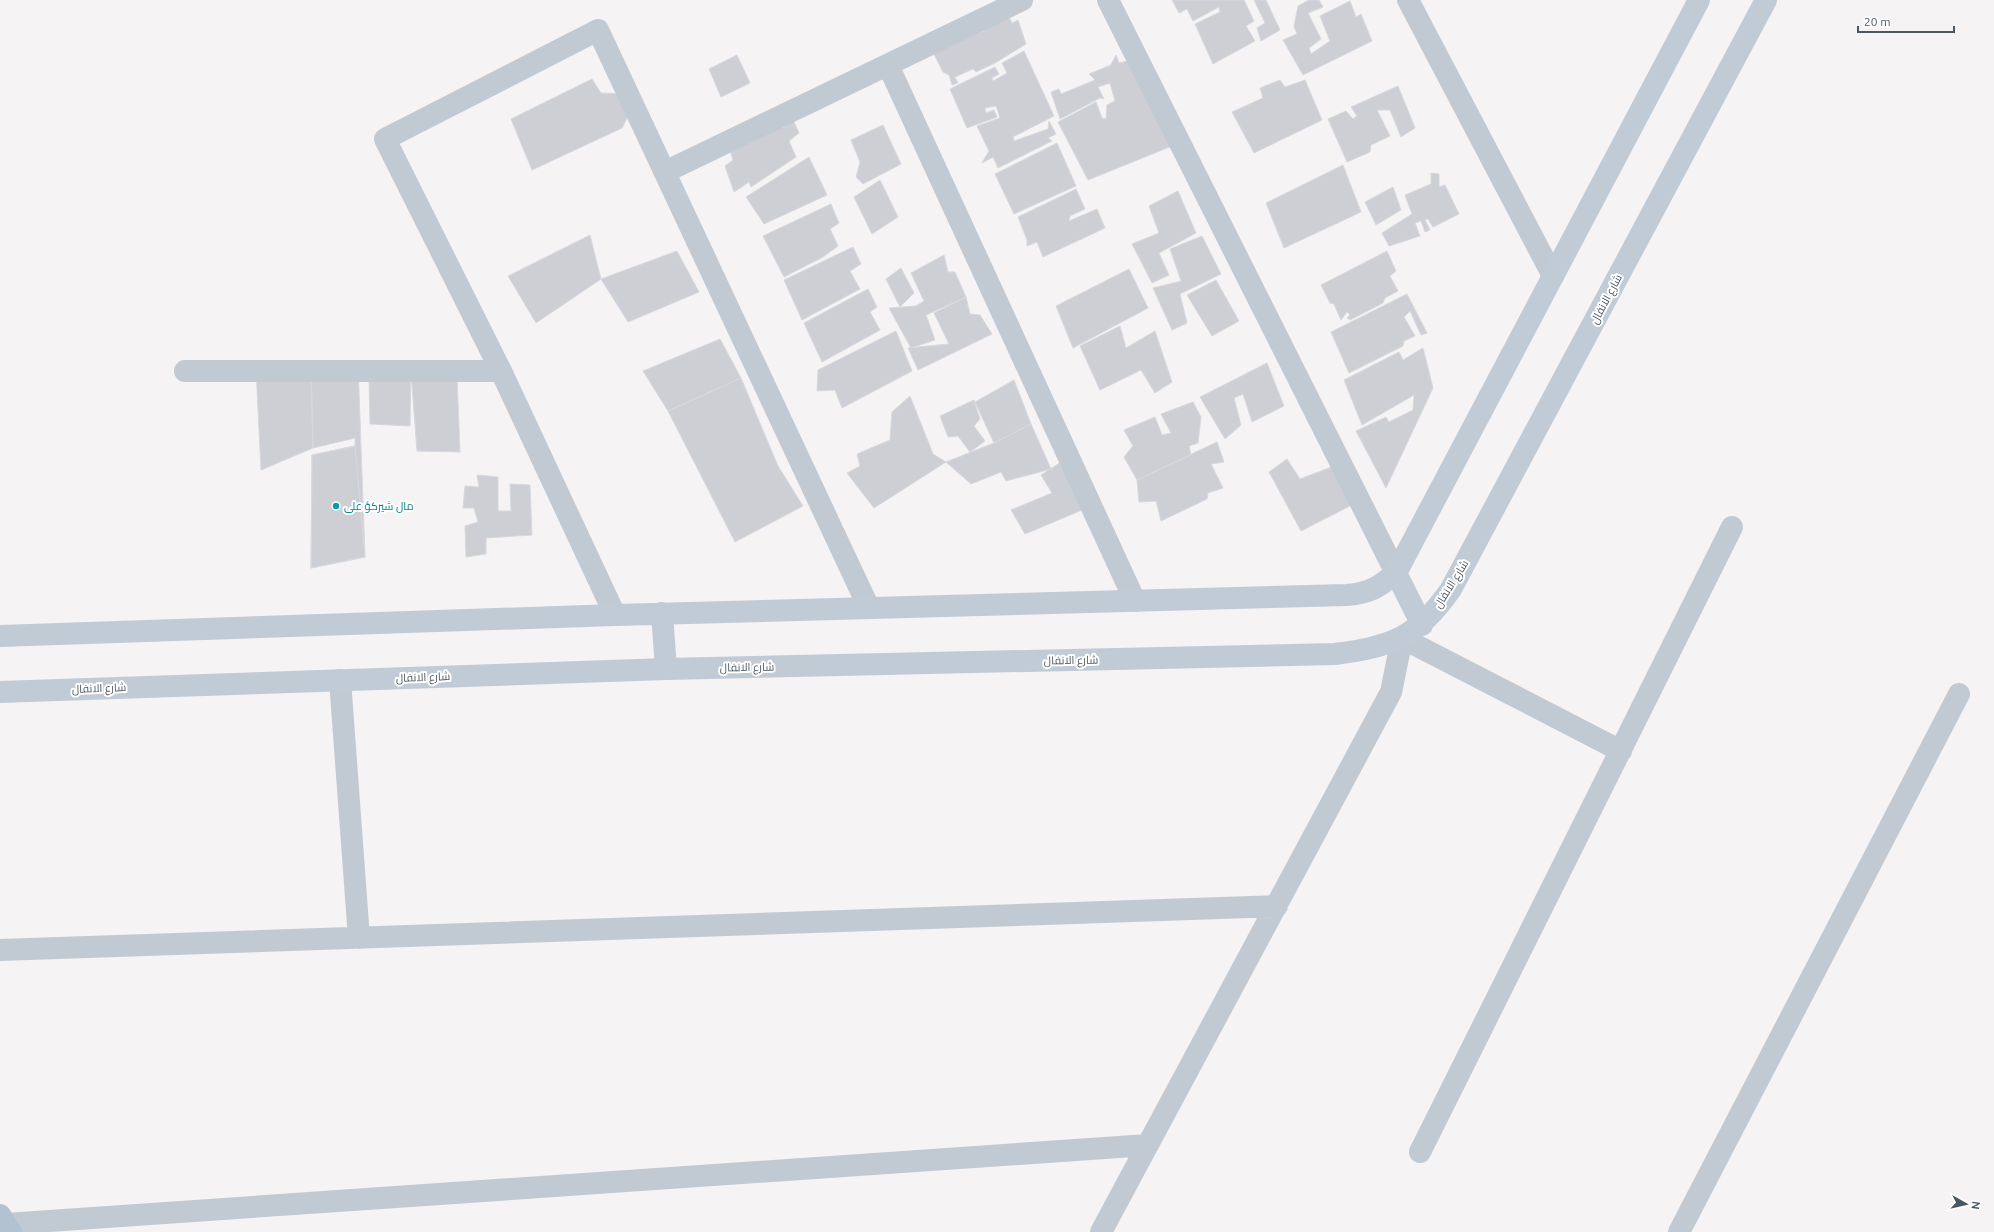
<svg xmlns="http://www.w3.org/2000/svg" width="1994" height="1232" viewBox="0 0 1994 1232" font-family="Ubuntu,Cairo,sans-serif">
<rect width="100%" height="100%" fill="#f5f3f3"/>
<path fill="#cdcfd5" stroke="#d7d9de" d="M1172,0h72l10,21 -8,5 9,15 -42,23 -18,-40 25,-12 -1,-5 -26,14 -6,-12 -8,4z
M1254,0h12l14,30 -19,11 -4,-13 8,-5z
M1309,0h10l4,7 -15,6 13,26 -12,9 2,6 19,-13 -10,-25 30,-15 6,16 5,-3 11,27 -69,34 -20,-35 14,-6 -3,-8 4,-20z
M1004,8l8,15 6,-3 8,24 -31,19 -19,9 -3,-3 -18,8 3,6 -6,2 -3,-10 -6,-3 -11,-22 52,-19 -1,-4z
M1024,51l30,65 -41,21 1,4 34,-12 1,-8 7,13 -8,4 4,3 -54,27 -5,-11 -11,6 7,-12 -12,-25 23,-8 -4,-12 -11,2 1,5 8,-3 3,7 -30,11 -17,-39 45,-22 4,7 -7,4 1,3 14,-8 -5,-10z
M737,55l13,28 -29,14 -12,-28z
M1116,55l3,8 18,-4 35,87 -84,34 -30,-58 38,-20 6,16 4,1 1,-14 8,-4 -5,-18 -12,4 6,12 -4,-1 -40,21 -9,-27 8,-3 2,5 34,-14 -6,-6 22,-9z
M592,79l9,14 23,1 6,18 -8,16 -90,42 -21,-51z
M1280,80l5,7 20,-7 17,40 -68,33 -22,-41 31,-14 -3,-10z
M1398,86l17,42 -14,9 -11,-27h-13l13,26 -19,9 -1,7 -23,10 -19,-43 18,-8 7,8 4,-3 -6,-9z
M782,118l1,10 10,-8 6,13 -10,8 7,16 -45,30 -2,-5 -15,10 -9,-26 8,-6 -4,-14z
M883,125l18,39 -38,20 -7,-7 4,-15 -9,-22z
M1057,143l19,43 -62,28 -19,-40z
M809,157l18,38 -63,29 -18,-27z
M1343,165l18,47 -77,36 -18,-45z
M1431,173l8,1v13l6,-2 14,29 -26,13 -5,-8 -3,1 5,10 -5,2 -4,-11 -6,2 5,13 -31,10 -7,-13 30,-19 -7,-19 26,-11z
M880,180l18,37 -26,17 -18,-37z
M1393,187l8,23 -25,15 -11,-23z
M1076,189l9,20 -15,7 -1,5 28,-12 8,19 -62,29 -6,-15 -10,4v-6l-9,-23z
M1178,191l18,42 -37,20 10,22 -17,8 -20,-39 27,-11 -10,-27z
M831,204l8,19 -9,6 8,17 -15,11 -39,20 -21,-41z
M590,235l11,44 -65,44 -28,-47z
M1202,236l19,38 -41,20 7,29 -15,7 -19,-42 28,-7 -11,-32z
M853,247l8,17 -11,7 10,18 -58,31 -18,-40z
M677,251l22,41 -71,30 -27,-43z
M1387,251l9,20 -6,5 8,15 -13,7 -2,5 -33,17 -3,-2 3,-3 -3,-3 -6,8 -7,-16 -4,-1 -9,-18z
M944,255l4,17h7l11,25 -40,18 9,25 -24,8 -22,-40 27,-2 8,-5 -13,-28z
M901,268l13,25 -14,14 -14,-28z
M1129,269l19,39 -75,40 -17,-42z
M1216,280l23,41 -27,15 -25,-41z
M868,289l9,18 -7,5 10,18 -58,32 -18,-39z
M1407,294l20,39 -6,2 -11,-24 -6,6 11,19 -11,5 -1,5 -54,27 -18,-41z
M966,297l4,17 10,1 12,19 -74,36 -10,-22 41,-4 -15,-31z
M1120,326l6,22 29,-17 17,51 -17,11 -14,-23 -41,20 -20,-44z
M896,331l16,40 -70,37 -7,-18 -18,1 1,-21z
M720,339l21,39 -73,33 -25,-40z
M1423,348l10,40 -47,100 -30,-57 30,-14 3,5 24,-12 1,-15 -52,30 -18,-45 55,-28 4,8z
M358,363l7,194 -54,11 1,-113 43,-9v-8l-42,10 -2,-80z
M1267,363l17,43 -32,16 -9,-28 -9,4 7,27 -16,14 -25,-42z
M311,368l2,80 -52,22 -5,-101z
M411,372l-1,54 -40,-2 -1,-45z
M411,372l46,5 3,75 -43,-1z
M741,378l37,88 25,40 -68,36 -67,-131z
M1014,380l17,44 -37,19 -19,-41z
M910,396l23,58 13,8 -72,46 -27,-35 13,-7 -3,-12 33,-14 2,-28z
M974,400l6,19 -6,7 11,15 -15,11 -12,-16 -10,1 -8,-21z
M1193,402l8,15 -3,26 -9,3 2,9 -54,25 -13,-23 9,-11 -9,-16 31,-13 7,18 9,-2 -10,-19z
M1031,424l20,45 -45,12 -5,-9 -30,12 -25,-22 48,-19z
M1217,442l7,20 -13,2 12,24 -15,5 -1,6 -46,22 -5,-20 -17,1 -2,-22z
M355,446l10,111 -54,11 1,-113z
M1287,459l13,20 34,-13 18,39 -51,26 -32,-59z
M1061,462l21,48 -57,24 -14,-24 41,-17 -11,-18z
M477,475l21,2v34h13l-1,-27 20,1 2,50 -46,3v16l-20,3 -1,-31 13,-4 -4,-14h-11l2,-22 14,1z"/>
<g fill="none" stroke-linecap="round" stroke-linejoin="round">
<path stroke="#c1cad2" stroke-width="22" d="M1108,0l288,573
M1408,0l145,276
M888,65l247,536
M665,172l357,-172
M185,371h316
M615,615l-114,-244 -116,-232 213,-109 271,578
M340,680l19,258
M0,950l1277,-44
M1420,1152l312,-625
M6,1224l1142,-79
M1101,1232l290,-540 11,-54 219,113
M1679,1232l280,-538"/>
<path stroke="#c1cbd6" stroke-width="22" d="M1396,573l26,52
M662,613l4,56
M0,636l615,-21 732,-20c23,-2 32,-8 49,-22l303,-573
M0,692l666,-23 669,-15c56,-7 83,-17 116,-65l315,-589"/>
<path stroke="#b3c2d1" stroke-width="22" d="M0,1215l11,17"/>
</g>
<circle fill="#0f9aa8" stroke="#fff" stroke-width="1.5" cx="336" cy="506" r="4"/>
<g text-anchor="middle" stroke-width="4" stroke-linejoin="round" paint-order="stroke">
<g font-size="11" fill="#4a5661" stroke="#fff">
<text transform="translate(1606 299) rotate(-62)" y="4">شارع الانفال</text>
<text transform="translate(1451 584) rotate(-58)" y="4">شارع الانفال</text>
<text transform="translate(1071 660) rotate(-1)" y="4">شارع الانفال</text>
<text transform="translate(747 667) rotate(-1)" y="4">شارع الانفال</text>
<text transform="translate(423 677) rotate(-2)" y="4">شارع الانفال</text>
<text transform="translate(99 688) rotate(-2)" y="4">شارع الانفال</text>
</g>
<g font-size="11" fill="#0d838f" stroke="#fff" text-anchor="start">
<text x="344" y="510">مال شيركؤ على</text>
</g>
</g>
<g transform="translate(1966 1204) rotate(98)" stroke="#ffffff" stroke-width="3" paint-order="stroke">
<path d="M0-3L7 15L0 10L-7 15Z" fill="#4a5661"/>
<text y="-6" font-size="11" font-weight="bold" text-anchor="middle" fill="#4a5661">N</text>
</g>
<path d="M1858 26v6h96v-6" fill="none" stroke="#4a5661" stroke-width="2"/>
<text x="1864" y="26" font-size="12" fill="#4a5661" stroke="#ffffff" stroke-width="3" paint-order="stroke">20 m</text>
</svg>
